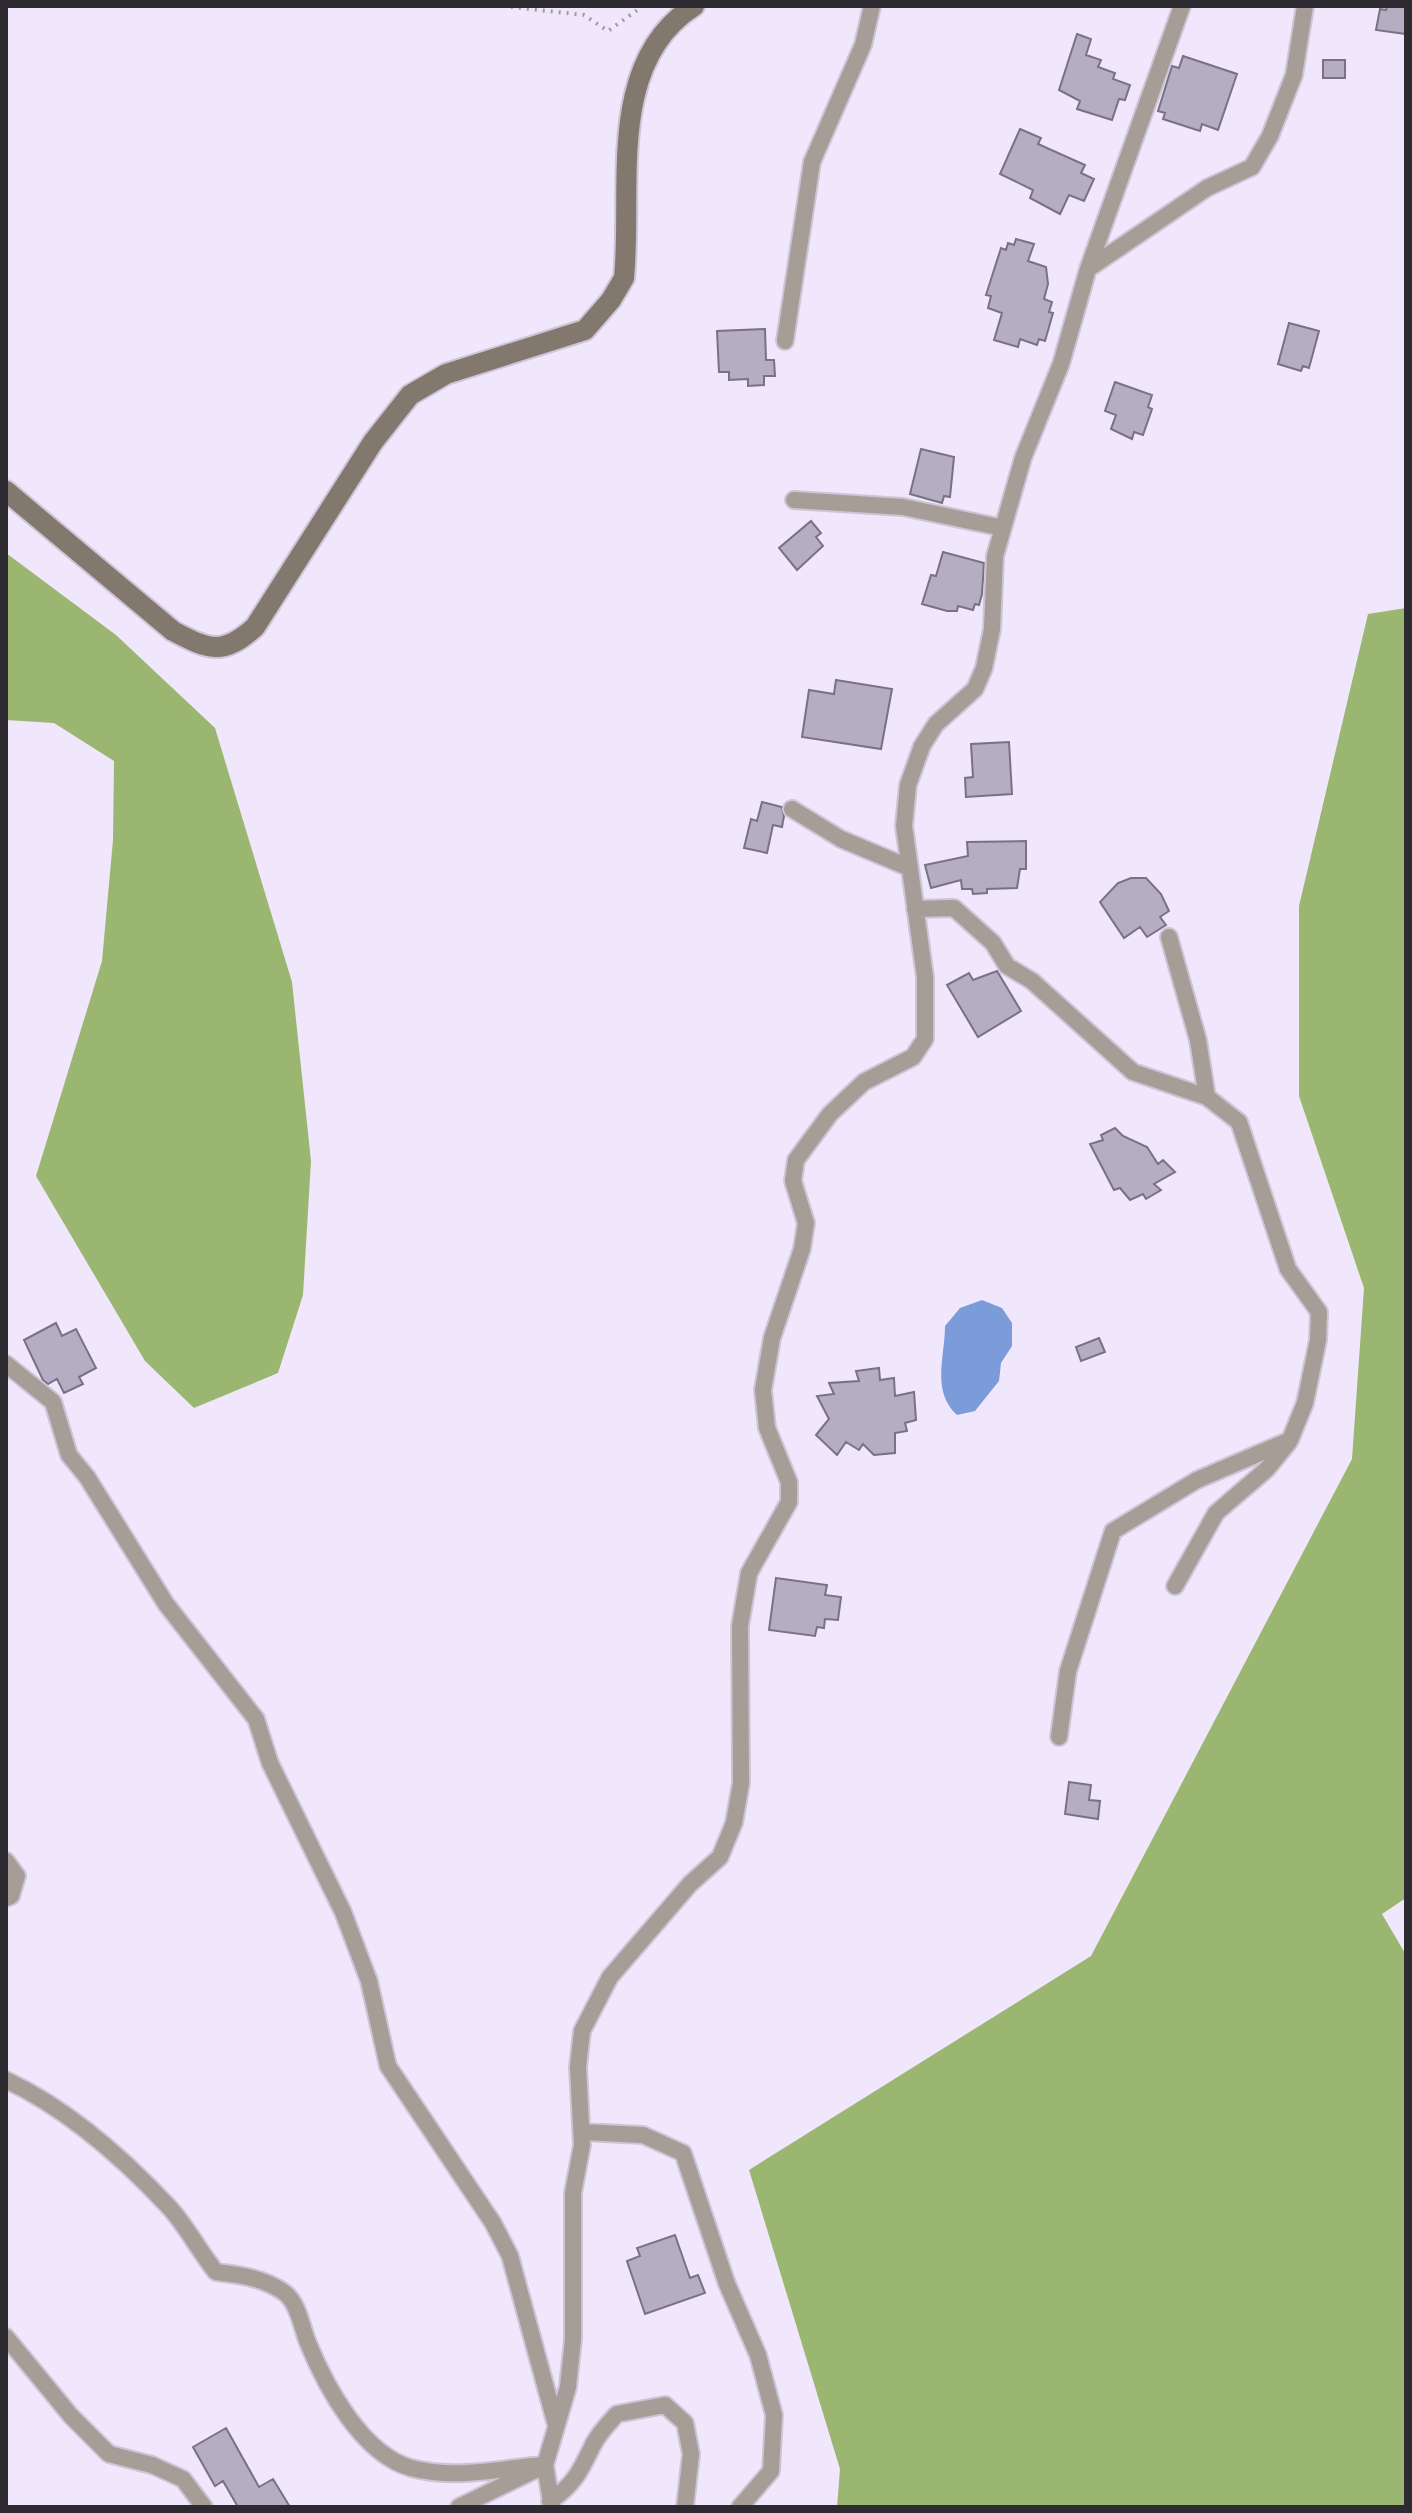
<svg xmlns="http://www.w3.org/2000/svg" width="1412" height="2513" viewBox="0 0 1412 2513" font-family="'PT Sans',sans-serif">
<rect width="100%" height="100%" fill="#f0e7fc"/>
<path fill="#9bb671" d="M6,553l110,82 99,93 77,254 19,179 -8,134 -25,78 -84,35 -49,-47 -109,-185 66,-215 11,-121 1,-79 -60,-38 -48,-3z
M1406,608v1290l-24,16 24,41v552h-569l3,-38 -91,-299 342,-214 261,-497 12,-171 -65,-192v-190l69,-292z"/>
<path fill="#7c9bd9" d="M982,1300l20,8 10,15v23l-11,17 -2,18 -24,30 -18,4c-26,-24 -12,-58 -12,-89l15,-18z"/>
<path fill="#b5adc1" stroke="#797184" stroke-width="2" d="M1387,6h19v28l-30,-4 4,-21 6,1z
M1077,34l14,5 -5,16 15,5 -3,7 17,6 -2,6 17,6 -5,15 -6,-1 -7,21 -35,-11 3,-8 -21,-11z
M1183,56l54,18 -19,56 -16,-6 -2,7 -37,-12 2,-6 -7,-2 14,-45 7,2z
M1323,60h22v18h-22z
M1020,129l21,9 -3,6 47,21 -4,8 13,6 -10,22 -15,-6 -9,19 -30,-16 3,-8 -33,-16z
M1016,239l18,5 -6,17 18,6 2,17 -4,15 8,3 -3,10 4,1 -8,28 -6,-2 -2,6 -17,-6 -2,8 -24,-7 8,-27 -14,-5 3,-12 -5,-1 15,-47 5,2 2,-7 6,2z
M1289,323l30,8 -10,37 -6,-2 -2,5 -23,-7z
M765,329l1,31h8l1,16h-11v9l-16,1v-7l-19,1v-8h-10l-2,-41z
M1115,382l37,13 -4,12 4,2 -9,26 -9,-3 -2,7 -21,-10 5,-14 -11,-4z
M921,449l33,8 -4,40 -6,-1 -2,7 -32,-9z
M811,521l10,12 -5,4 7,9 -26,24 -18,-22z
M943,552l41,11 -2,31 -3,11 -4,-1 -2,6 -15,-4 -1,5h-10l-25,-7 9,-29 5,1z
M836,680l56,9 -11,60 -79,-12 7,-47 25,4z
M1009,742l3,52 -46,3 -1,-19 8,-1 -2,-33z
M762,802l20,5 2,9 -2,11 -9,-2 -6,28 -23,-5 7,-29 6,2z
M1026,841v28h-6l-3,19 -30,1v4l-14,1 -1,-5h-10l-1,-9 -30,8 -6,-23 43,-9 -1,-14z
M1131,878h15l15,16 8,17 -9,6 6,8 -19,12 -7,-10 -16,11 -24,-36 18,-19z
M997,971l24,40 -43,26 -31,-52 22,-12 4,7z
M1115,1128l8,8 24,11 11,17 5,-4 12,12 -21,12 7,6 -15,9 -3,-5 -13,6 -10,-12 -6,2 -24,-46 13,-4 -2,-5z
M56,1323l6,13 14,-7 20,39 -17,9 4,7 -19,9 -7,-14 -9,5 -5,-4 -19,-40z
M1099,1338l6,14 -24,9 -5,-14z
M879,1368l1,12 14,-2 1,18 19,-4 2,28 -11,3 2,8 -12,2v20l-21,2 -11,-11 -4,6 -13,-8 -9,13 -21,-20 13,-16 -12,-23 17,-2 -5,-11 30,-2 -3,-10z
M776,1578l51,7 -2,10 16,2 -3,23 -13,-1 -1,9 -7,-1 -2,9 -46,-6z
M1069,1782l22,3 -2,15 11,1 -2,18 -33,-5z
M675,2235l15,43 8,-3 7,18 -60,21 -18,-53 13,-5 -3,-8z
M226,2428l33,59 14,-8 17,28h-52l-15,-26 -8,5 -22,-39z"/>
<g fill="none" stroke-linecap="round" stroke-linejoin="round">
<g stroke="#cdc5d7" stroke-width="20">
<path id="minor" d="M1088,269l94,-263
M785,341l27,-179 51,-117 9,-39
M794,500l109,7 100,21
M792,809l49,30 69,29
M915,909l39,-1 39,35 14,23 25,15 101,91 74,25 -9,-57 -29,-103
M6,1364l47,38 16,53 18,22 79,127 90,115 14,44 73,149 26,69 19,85 105,157 17,33 46,169
M1175,1586l41,-73 51,-44 22,-27
M1059,1737l9,-66 45,-140 84,-51 93,-40 15,-37 13,-63 1,-28 -31,-43 -49,-147 -32,-25
M6,1861l11,15 -6,20 -5,2
M6,2080c60,28 117,78 162,126 18,19 31,45 48,66 25,3 48,6 69,21 13,10 17,35 23,50 18,44 54,111 103,125 46,12 89,0 134,-3
M583,2132l60,3 40,18 44,131 31,71 16,60 -3,56 -31,36
M6,2337l65,79 38,38 43,11 31,14 21,28
M550,2501c24,-16 31,-31 43,-56 5,-11 16,-22 24,-31l48,-9 20,18 6,31 -6,53
M459,2507l78,-38
M552,2507l-7,-42 23,-78 5,-48v-146l9,-48 -4,-78 4,-36 28,-54 80,-93 30,-27 14,-34 7,-40 -1,-157 9,-53 40,-71v-20l-22,-54 -4,-38 9,-52 30,-89 4,-26 -13,-42 3,-21 34,-46 34,-32 49,-25 12,-18v-62l-21,-151 4,-41 14,-39 14,-22 39,-35 9,-21 8,-39 3,-73 28,-98 38,-94 27,-95 119,-81 45,-21 18,-31 24,-61 11,-69"/>
</g>
<g stroke="#cdc5d7" stroke-width="24">
<path id="secondary" d="M6,491l167,140c36,19 50,25 82,-4l118,-185 37,-47 36,-21 139,-44 26,-30 13,-22c9,-89 -19,-215 70,-272"/>
</g>
<path stroke="#a099a8" stroke-width="4" stroke-dasharray="2 6" stroke-linecap="butt" d="M503,6l81,9 24,16 35,-25"/>
<use href="#minor" stroke="#a59d96" stroke-width="16"/>
<use href="#secondary" stroke="#83786e" stroke-width="20"/>
</g>
<rect width="1412" height="2513" fill="none" stroke="#2d2a31" stroke-width="16"/>
</svg>
